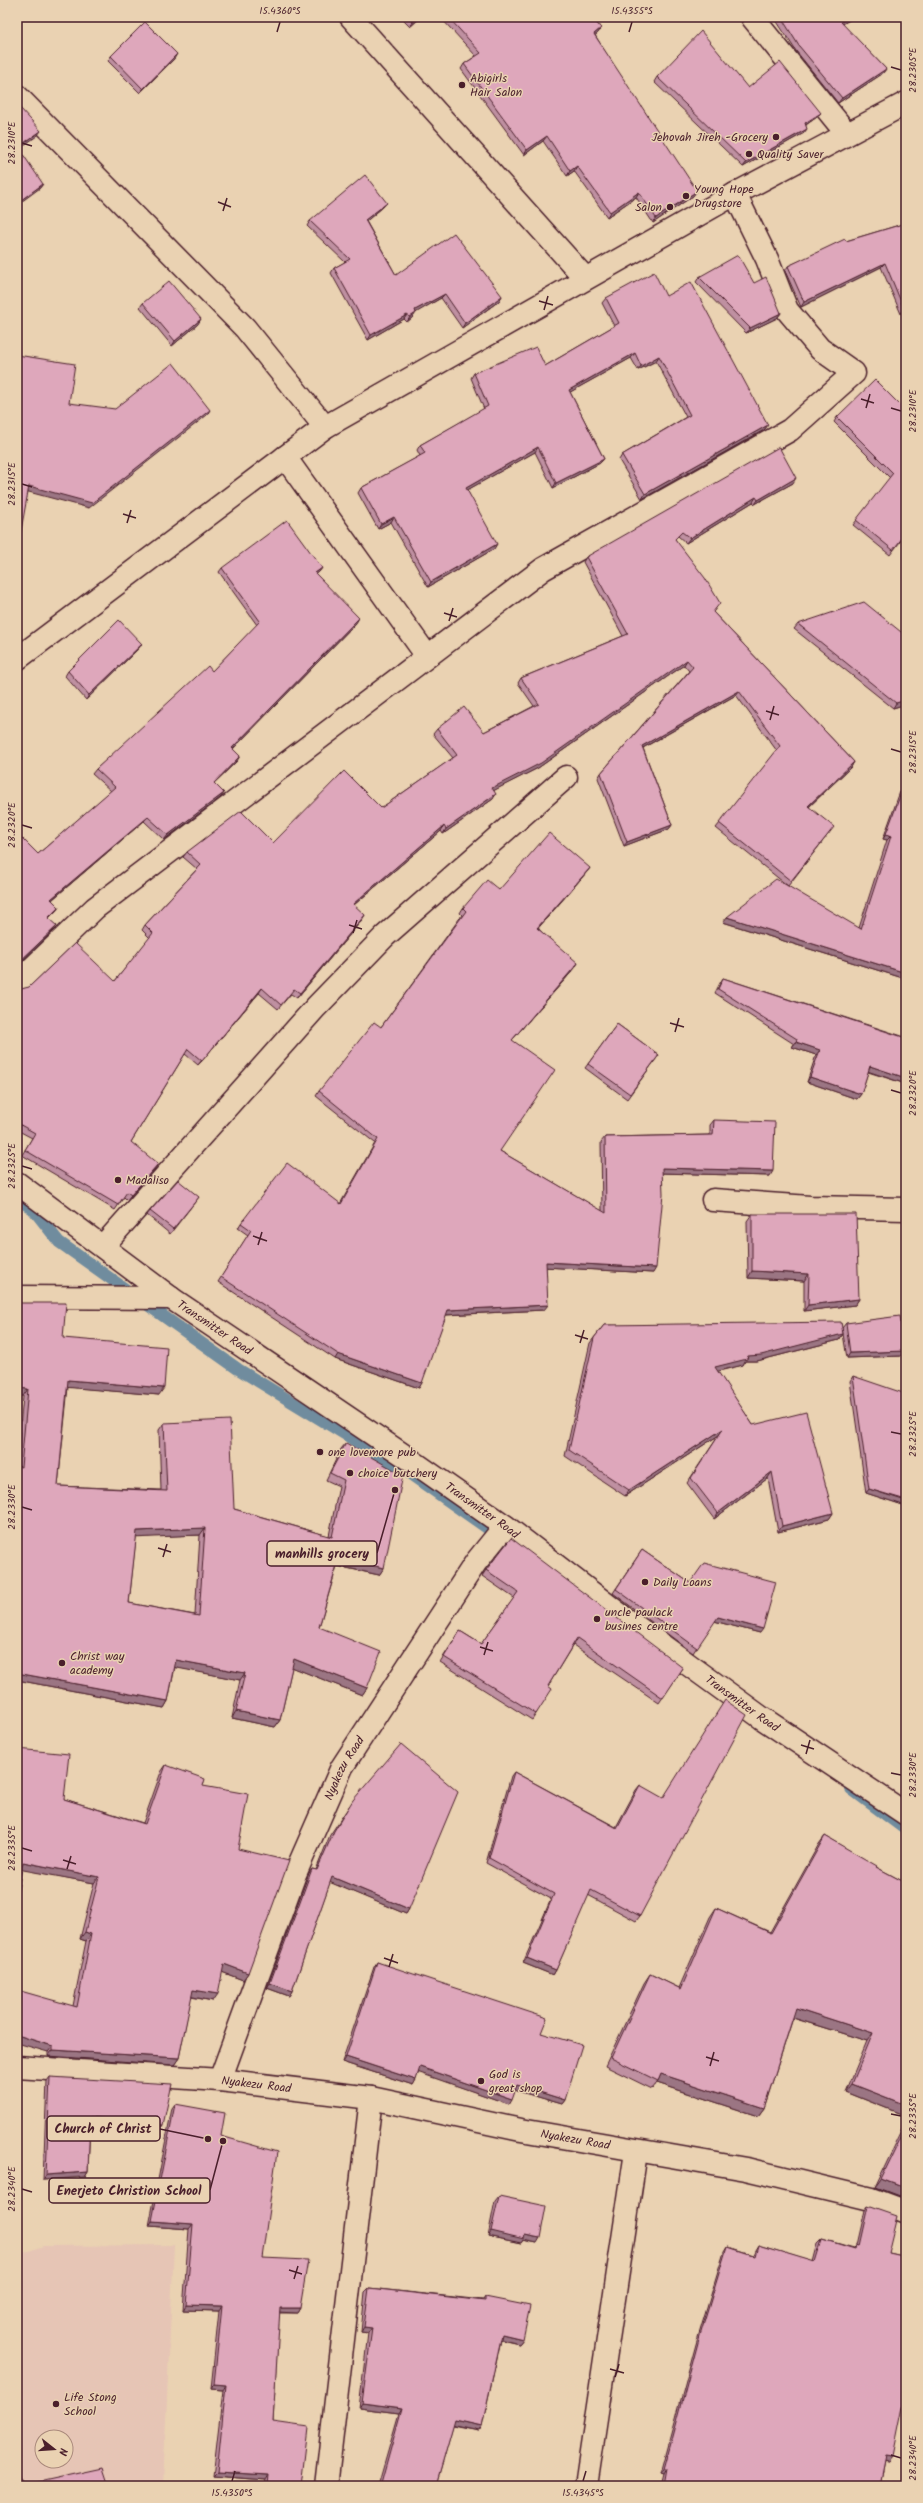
<svg xmlns="http://www.w3.org/2000/svg" width="923" height="2503" viewBox="0 0 923 2503" font-family="Kalam,sans-serif">
<rect width="100%" height="100%" fill="#ead2b2"/>
<filter id="ink" filterUnits="userSpaceOnUse"><feTurbulence type="fractalNoise" baseFrequency=".025" numOctaves="2"/><feDisplacementMap in="SourceGraphic" scale="8" xChannelSelector="R" yChannelSelector="G"/><feConvolveMatrix kernelMatrix="1 2 1 2 8 2 1 2 1" color-interpolation-filters="sRGB"/></filter>
<g filter="url(#ink)">
<path fill="#e6c5b5" fill-rule="evenodd" d="M174,2245l-11,241h-146v-231l26,-9zM42,2437h24v24h-24z"/>
<g fill="none" stroke-linecap="round" stroke-linejoin="round">
<path stroke="#708c9e" stroke-width="12" d="M17,1199l16,10 26,33 179,127 175,107 108,76
M851,1789l55,41"/>
<g stroke="#4a1f2b" stroke-width="25">
<g id="minor">
<path d="M351,17l234,261"/>
<path d="M752,17l95,117"/>
<path d="M17,96l228,232 80,99"/>
<path d="M285,457l142,199"/>
<path d="M17,659l308,-232 410,-233 171,-91"/>
<path d="M17,983l78,-75 448,-339 247,-139 64,-57 -34,-24 -33,-39 -20,-51 -32,-65"/>
<path id="s1" d="M17,1183l154,115 234,158 100,70 118,91 139,101 144,96"/>
<path d="M713,1200l97,7 96,2"/>
<path d="M103,1246l213,-239 69,-71 181,-159"/>
<path d="M17,1297l154,1"/>
<path id="s2" d="M17,2067l203,13 151,18 150,32 225,39 125,30 35,13"/>
<path id="s3" d="M220,2080l75,-206 47,-107 134,-205 29,-36"/>
<path d="M326,2486l45,-388"/>
<path d="M586,2486l50,-334"/>
</g>
</g>
<use href="#minor" stroke="#ead2b2" stroke-width="22"/>
</g>
<path fill="#bf90a1" stroke="#4a1f2b" fill-rule="evenodd" d="M400,17h21l-11,10z
M440,17h151l10,11 -3,5 -3,2 98,161 -40,27 -17,-26 -29,20 -33,-46 -7,5 -24,-35 -19,14 -63,-86 3,-5 12,-8z
M774,17h81l-13,7 44,45 -4,5 -44,29 -42,-52z
M111,56l63,3 -34,34 -32,-32z
M657,77l91,11 69,29 -11,8 -2,8 -61,34 -89,-85z
M383,207l-17,14 30,54 106,21 -3,5 -37,27 -21,-30 -25,14 -3,5 -6,5 -3,-3 -36,21 -37,-67 3,-5 11,-6 -38,-36 3,-5z
M906,223v88l-5,3 -20,-47 -80,40 -16,-36 3,-5 58,-25z
M699,277l55,6 27,30 -4,5 -31,15 -50,-51z
M666,296l102,129 -4,5 -122,69 -23,-39 3,-5 64,-38 -30,-56 -18,9 -7,-12 -61,34 34,67 -4,4 -47,25 -18,-36 -68,38 27,59 -66,38 -37,-65 -13,7 -20,-36 3,-5 59,-32 -3,-6 3,-5 64,-36 -13,-31 3,-5 71,-7 69,-40 -12,-23 4,-5z
M143,303l55,21 -26,22 -32,-39z
M906,411v123l-16,21 -37,-30 37,-47 -56,-56 3,-5z
M793,483l-38,21 -2,-2 -67,41 -8,-7 -3,3 41,69 -3,4 141,150 -3,5 -42,40 21,25 -42,54 -72,-58 61,-77 -41,-56 -93,53 29,77 -3,4 -45,17 -26,-68 3,-5 88,-102 -5,-6 -146,103 -44,22 -1,9 -50,35 -2,-3 -87,74 8,15 -65,78 -6,-4 -13,15 -19,-16 -61,72 -13,-11 -54,88 24,27 -28,31 -3,-3 -9,13 -93,-55 10,-17 -15,-8v-140l98,-9 35,-43 -8,-8 3,-5 52,-56 -14,-12 4,-5 86,-9 108,-35 72,-50 -20,-24 4,-5 47,3 50,-26 -16,-23 3,-5 102,-42 -40,-74 3,-5z
M222,568h100l-3,4 -3,2 40,49 -123,126 4,12 -23,22 10,10 -4,5 -56,42 -20,-19 -92,79 7,7 -3,4 -7,7 4,13 -36,35v-133l21,21 73,-63 -19,-17 4,-5 116,-98 45,-46 -38,-53z
M798,624l108,80 -13,4 -99,-79z
M139,648l-53,52 -21,-24 3,-5z
M906,775v204l-183,-57 136,6 28,-88 -4,-1z
M590,868l-4,5 -48,55 37,40 -63,72 -12,111 102,60 -1,-69 4,-5 105,-2v-10l4,-5 56,56 -108,-3 -9,100 -107,-6 -2,43 -98,5 -27,73 -84,-29 -117,-77 30,-47 -10,-7 3,-5 99,-19 35,-61 -59,-47 3,-5 62,-64 81,-112 -2,-2 3,-5 36,-18z
M723,978l182,59 1,-4v51l-38,-12 -7,22 -4,5 -50,-17 9,-27 -24,-8 2,-3 -79,-51 5,-10z
M617,1024l42,31 -32,44 -42,-31z
M199,1197l-29,37 -23,-19 3,-4z
M752,1214l107,85 -4,6 -51,6v-30l-56,-3 -1,-57z
M17,1301l46,37 96,57 -91,-8 -10,99 103,4 -2,-60 5,-7 70,86 95,27 10,-50 -13,-6 15,-31 5,-6 38,125 -5,7 -42,-9 -18,61 48,61 -5,7 -70,-28 -12,53 -5,7 -43,-9 8,-38 -65,-13 -7,34 -4,7 -147,-28v-220l6,-64 -6,-1zM200,1535l-5,80 -66,-12 7,-66z
M846,1323l55,33 -54,2 -5,-30z
M604,1325l239,9 -4,6 -82,21h-12l-2,4 -26,6 36,54 80,88 -4,6 -51,13 -10,-54 -54,41 -27,-36 32,-48 -94,61 -60,-40 25,-113z
M853,1376l52,77 -2,52 -37,-12 -16,-112z
M642,1550l48,33 70,50 -46,-12 -21,32 -80,-60z
M486,1570l197,98 -24,35 -86,-58 -25,41 -12,28 -4,6 -92,-58 20,-31 21,13 33,-46 -32,-22z
M17,1749l47,50 79,24 18,-51 5,-7 37,21 35,63 10,124 -5,7 -21,-8 -9,29 -22,-4 -12,61 -5,7 -126,-9v-4l25,-46 13,-65 -6,-2 14,-56 -72,-14z
M514,1772l102,55 20,-37 4,-5v131l-4,5 -48,-26 -32,75 -3,5 -30,-12 28,-64 -65,-36 25,-87z
M350,1805l59,104 -3,5 -76,-32 -38,109 -3,5 -22,-8 42,-115 3,-4 4,1 14,-35z
M825,1836l51,31 30,16v233l-60,-24 21,-51 -74,-23 -29,90 -6,8 -101,-33 -5,6 -47,-23 39,-83 6,-9 29,14 31,-71 6,-9 54,24 49,-88z
M377,1962l164,71 24,67 -3,4 -47,-14 -6,14 -90,-32 -6,13 -71,-23 32,-95z
M50,2077l110,53 -70,-8 -2,50 -3,5 -42,3 4,-99z
M175,2104l46,32 41,122 38,50 -3,5h-18l-6,109 28,64h-36l1,-6 -53,-4 10,-86 -12,-1 8,-78 -36,-1 6,-81 -40,-3 23,-118z
M906,2122v63l-1,3 -6,8 -24,-9z
M499,2196l38,47 -14,-3 -2,3 -33,-7 7,-35z
M868,2206l20,47 18,4v151h-3l-14,54 -4,-1 -5,25h-219l3,-12 -3,-1 35,-129 28,-92 3,-5 26,8 2,-5 3,-5 55,17 5,-19 4,-4 32,9 3,-3 8,-35z
M369,2288l114,12 2,-3 38,42 -4,5 -18,-4 -19,86 -3,5 -26,-5 -17,60h-58l21,-73 -40,-5 9,-75 -7,-1 4,-40z"/>
<path fill="#9b7583" stroke="#4a1f2b" d="M419,17h2l-11,10 3,-5z
M849,17h6l-18,10 4,-5z
M601,28l-3,5 -7,6 3,-5z
M177,54l-3,5 -34,34 3,-4z
M886,69l-4,5 -44,29 4,-5z
M821,113l-4,4 -16,11 4,-5z
M807,129l-3,4 -61,34 3,-4z
M41,131l-4,5 -20,14 1,-3z
M547,136l-4,5 -19,14 3,-5z
M577,166l-3,5 -7,5 3,-5z
M43,184l-3,4 -23,17v-2z
M697,191l-4,5 -40,27 3,-5z
M639,192l-3,5 -29,20 3,-5z
M387,203l-4,4 -21,18 3,-5z
M885,263l-4,4 -80,40 3,-5z
M445,294l-4,4 -29,17 3,-5z
M502,296l-3,5 -37,27 3,-5z
M906,308v3l-5,3 3,-5z
M416,313l-3,4 -6,5 3,-5z
M781,313l-4,5 -31,15 4,-5z
M407,315l-3,4 -36,21 3,-5z
M201,319l-3,5 -26,22 3,-5z
M635,353l-4,5 -66,37 4,-5z
M659,356l-3,5 -18,9 3,-4z
M210,410l-3,5 -118,93 -64,-17 4,-5z
M768,425l-4,5 -122,69 3,-5z
M538,447l-3,5 -73,41 4,-5z
M604,459l-4,4 -47,25 3,-5z
M796,478l-3,5 -38,21 3,-4z
M756,497l-3,5 -67,41 4,-5z
M394,517l-3,5 -13,7 3,-5z
M497,544l-3,5 -66,38 3,-5z
M322,568l-3,4 -8,6 4,-5z
M359,618l-3,5 -127,130 3,-5z
M142,644l-3,4 -53,52 3,-5z
M687,660l-3,5 -146,103 -49,25 3,-5z
M739,691l-3,4 -97,55 3,-4z
M906,700v4l-13,4 3,-5z
M240,756l-3,5 -27,26 4,-4z
M854,762l-3,5 -47,44 4,-5z
M224,793l-4,5 -56,42 4,-5z
M496,794l-3,5 -50,35 3,-5z
M148,817l-4,4 -96,82 3,-4z
M672,825l-3,4 -45,17 3,-4z
M444,826l-3,5 -92,78 4,-5z
M886,834l5,2 -4,4 -4,-1z
M590,868l-4,5 -52,60 3,-5z
M59,907l-3,4 -11,11 3,-4z
M365,915l-3,5 -65,78 3,-5z
M727,917l179,56v6l-183,-57z
M57,926l-4,5 -36,35v-2z
M578,963l-3,5 -67,76 4,-4z
M262,988l-3,5 -61,72 4,-4z
M796,1042l24,8 -4,5 -24,-8z
M870,1066l36,12v6l-39,-13z
M810,1077l51,17 -4,5 -50,-17z
M158,1164l-3,5 -28,31 4,-5z
M662,1168l111,3 -3,5 -111,-3z
M546,1262l110,6 -3,5 -111,-6z
M752,1271l57,3 -5,7 -56,-3z
M859,1299l-4,6 -51,6 4,-6z
M548,1305l-4,5 -100,5 4,-5z
M843,1334l-4,6 -82,21h-12l-2,4 -32,8 4,-6 33,-11z
M905,1351l-4,5 -54,2 3,-5z
M338,1354l84,29 -3,5 -84,-29z
M68,1380l96,8 -5,7 -96,-8z
M17,1388l11,1 -5,7 -6,-1z
M723,1429l-4,6 -94,61 4,-6z
M772,1472l-4,6 -54,41 4,-6z
M869,1489l37,12 -3,4 -37,-12z
M833,1513l-4,6 -51,13 4,-6z
M205,1528l-5,7 -68,3 5,-7z
M339,1558l45,10 -5,7 -45,-10z
M718,1617l45,12 -3,4 -46,-12z
M294,1659l73,29 -5,7 -73,-29z
M176,1660l69,13 -5,7 -68,-13z
M17,1673l151,28 -4,7 -147,-28z
M236,1711l44,9 -5,7 -43,-9z
M23,1862l76,15 -5,6 -76,-14z
M332,1877l77,32 -3,5 -77,-32z
M85,1932l6,2 -5,7 -6,-2z
M527,1958l29,12 -3,5 -30,-12z
M224,1964l24,9 -5,7 -24,-9z
M270,1983l22,8 -3,5 -22,-8z
M193,1990l25,4 -5,7 -25,-5z
M796,2008l77,25 -6,8 -77,-24z
M17,2035l36,11 -5,6 -31,-9z
M53,2050l126,8 -5,7 -126,-9z
M346,2057l70,23 -3,5 -71,-23z
M420,2067l92,32 -3,5 -92,-32z
M661,2074l103,34 -6,8 -101,-33z
M852,2084l54,21v11l-60,-24z
M517,2085l48,15 -3,4 -48,-14z
M90,2117l73,8 -3,5 -73,-8z
M88,2172l-3,5 -42,3 3,-5z
M881,2179l24,9 -6,8 -24,-9z
M152,2221l41,3 -4,5 -40,-3z
M491,2231l34,4 15,3 -3,5 -14,-3 -2,3 -33,-7z
M186,2305l36,1 -3,5 -36,-1z
M280,2308h20l-3,5 -21,-1z
M364,2327l8,1 -4,5 -7,-1z
M502,2334l21,5 -4,5 -20,-5z
M214,2384l12,1 -3,5 -12,-1z
M362,2403l40,5 -3,5 -40,-5z
M904,2403h2v5h-5z
M455,2420l27,6 -3,5 -28,-6z
M886,2456l7,1 -4,5 -7,-1z
M664,2469h3l-3,5 -3,-1z
M217,2472l52,3 -3,5 -53,-4z
M381,2484l5,1v1h-7z"/>
<path fill="#dea7bb" stroke="#4a1f2b" fill-rule="evenodd" d="M408,17h11l-6,5z
M448,17h143l10,11 -7,6 103,157 -41,27 -17,-26 -29,20 -33,-46 -7,5 -23,-35 -20,14 -63,-86 17,-11z
M781,17h68l-8,5 45,47 -44,29 -43,-52z
M145,22l32,32 -34,35 -32,-33z
M701,31l47,57 32,-26 41,51 -16,10 2,6 -61,34 -89,-86z
M20,108l21,23 -23,16 25,37 -26,19v-93z
M365,175l22,28 -22,17 31,55 58,-42 48,63 -37,27 -20,-29 -30,16 1,3 -6,4 -3,-2 -36,20 -37,-67 16,-9 -40,-38z
M906,223v85l-2,1 -19,-46 -81,39 -16,-36 57,-27 1,2z
M738,255l16,28 12,-6 15,36 -31,15 -51,-51z
M654,272l12,24 25,-14 77,143 -123,69 -23,-39 68,-40 -31,-59 -18,10 -6,-13 -66,37 35,69 -48,24 -18,-36 -72,41 31,56 -66,38 -37,-65 -13,7 -20,-36 64,-35 -5,-8 68,-39 -14,-33 62,-26 9,19 74,-43 -13,-25z
M169,281l32,38 -26,22 -32,-38z
M17,355l58,9 -6,39 46,6 58,-46 37,47 -118,93 -63,-17 -12,67z
M875,380l31,31v122l-13,17 -37,-30 37,-47 -56,-56z
M779,447l17,31 -38,22 -2,-3 -66,41 -8,-6 -7,7 30,39 15,25 -7,9 141,150 -46,44 26,21 -43,54 -72,-58 61,-77 -41,-55 -97,55 30,79 -45,17 -26,-69 92,-106 -6,-7 -146,103 -49,25 4,6 -50,35 -2,-3 -91,78 12,11 -65,78 -6,-4 -13,16 -19,-17 -60,73 -14,-12 -57,93 27,22 -27,31 -4,-3 -9,13 -93,-55 10,-17 -18,-10v-133l12,-3 46,-44 40,38 38,-48 -8,-8 56,-60 -14,-13 54,-41 32,32 71,-72 37,37 76,-53 -20,-26 27,-22 20,25 55,-28 -18,-26 107,-44 -42,-77z
M287,520l35,48 -7,5 44,45 -127,130 8,8 -26,27 10,10 -56,42 -20,-18 -97,82 8,8 -11,11 9,8 -40,38v-131l21,21 77,-67 -19,-18 112,-103 4,5 48,-50 -38,-53z
M864,602l42,34v64l-10,3 -98,-79z
M119,620l23,24 -53,51 -21,-24z
M906,780v193l-179,-56 49,-38 85,50 30,-93 -5,-2z
M549,833l41,35 -53,60 41,35 -66,77 43,30 -55,81 106,62 -1,-76 108,-2 1,-15 61,2 -2,49 -111,-3 1,26 -7,74 -110,-6 2,43 -100,5 -26,73 -84,-29 -117,-77 30,-47 -10,-7 46,-60 54,41 37,-65 -59,-48 55,-69 7,5 85,-116 -3,-3 24,-28 12,10z
M723,978l183,60v40l-36,-12 -9,28 -51,-17 10,-27 -24,-8 1,-3 -79,-50z
M617,1024l42,31 -29,39 -42,-30z
M178,1180l21,17 -26,32 -23,-18z
M752,1214h104l3,85 -51,6 1,-31 -57,-3z
M17,1301l4,2h45l-3,35 104,9 -3,41 -96,-8 -10,106 109,5 -3,-68 66,-3 4,89 98,28 12,-57 -14,-7 16,-30 57,32 -19,93 -45,-10 -20,69 62,25 -14,36 -73,-29 -14,61 -44,-9 9,-38 -69,-13 -8,41 -151,-28v-207l4,1 7,-78 -11,-1zM205,1528l-6,88 -70,-13 8,-72z
M900,1316l5,35 -55,2 -4,-30z
M841,1322l2,12 -82,21 -13,1 -1,3 -32,8 38,58 53,-13 27,101 -51,13 -10,-54 -54,41 -27,-35 32,-49 -94,61 -60,-40 25,-112 10,-13z
M853,1376l53,18v56l-1,3h1v47l-37,-11z
M511,1538l172,130 -20,30 -86,-60 -29,48 4,3 -16,25 -92,-57 16,-26 21,13 37,-52 -32,-22z
M642,1550l48,33 14,-20 72,19 -13,47 -45,-12 -21,31 -81,-59z
M725,1700l22,15 -107,201 -49,-26 -35,80 -29,-12 27,-64 -65,-36 25,-86 103,56 23,-43 23,13z
M401,1744l57,48 -49,117 -77,-32 -40,114 -22,-8 42,-114 5,1 17,-39 19,-31z
M17,1749l52,5 -5,45 81,25 21,-59 39,14 -2,7 45,8 -10,55 51,12 -41,112 -24,-9 -6,30 -25,-4 -14,68 -126,-8v-4l-36,-11v-45l60,17 14,-73 -6,-2 14,-55 -76,-15 -6,33z
M825,1836l52,30 -1,1 30,16v222l-54,-21 21,-51 -77,-25 -32,100 -103,-34 -3,7 -47,-23 39,-84 31,15 35,-81 55,25z
M377,1962l170,56 -6,15 41,12 -17,55 -48,-15 -5,14 -92,-32 -4,13 -70,-23z
M50,2077l122,7 -9,41 -73,-8 -2,55 -42,3z
M175,2104l50,9 -4,23 56,16 -15,106 46,2 -8,48h-20l-7,114 35,5 -7,59h-33l1,-11 -52,-3 9,-87 -12,-1 8,-78 -36,-1 7,-81 -41,-3z
M906,2127v58l-1,3 -24,-9z
M499,2196l47,10 -6,32 -15,-3 -1,4 -33,-8z
M868,2206l29,10 -9,37 18,4v146h-2l-11,54 -7,-1 -6,30h-216l3,-17h-3l35,-130 28,-92 28,9 3,-11 57,17 7,-23 33,10 1,-4 3,1z
M369,2288l116,13v-4l45,9 -7,33 -21,-5 -20,92 -27,-6 -19,66h-50v-1l-5,-1 21,-76 -40,-5 10,-75 -8,-1z
M17,2462l8,23 78,-17 6,18h-92z"/>
</g>
<path fill="none" stroke="#4a1f2b" stroke-width="1.5" d="M277,32l3,-10M629,32l3,-10M891,67l10,3M22,143l10,3M218,202l13,5M223,211l4,-13M539,301l14,4M544,310l4,-14M861,399l13,4M866,408l4,-14M891,408l10,3M22,484l10,3M123,514l13,4M127,523l4,-13M444,613l13,4M449,621l4,-13M766,711l13,4M770,720l4,-14M891,749l10,3M22,825l10,3M349,925l13,4M353,933l4,-13M670,1023l14,4M675,1032l4,-14M891,1090l10,3M22,1166l10,3M253,1236l14,5M258,1245l4,-13M575,1335l13,4M580,1343l4,-13M891,1432l10,2M22,1507l10,3M158,1548l13,4M163,1557l4,-13M480,1647l13,4M484,1655l4,-13M801,1745l13,4M806,1754l4,-14M891,1773l10,2M22,1848l10,3M63,1860l13,4M67,1869l4,-13M384,1958l14,5M389,1967l4,-13M706,2057l13,4M710,2066l4,-14M891,2114l10,2M22,2189l10,3M289,2270l13,4M294,2279l4,-13M610,2369l14,4M615,2377l4,-13M891,2455l10,3M232,2481l3,-10M583,2481l3,-10"/>
<g fill="#4a1f2b" stroke="#ead2b2" stroke-width="1.5">
<circle cx="462" cy="85" r="4"/>
<circle cx="776" cy="137" r="4"/>
<circle cx="749" cy="154" r="4"/>
<circle cx="686" cy="196" r="4"/>
<circle cx="670" cy="207" r="4"/>
<circle cx="118" cy="1180" r="4"/>
<circle cx="320" cy="1452" r="4"/>
<circle cx="350" cy="1473" r="4"/>
<circle cx="645" cy="1582" r="4"/>
<circle cx="597" cy="1619" r="4"/>
<circle cx="62" cy="1663" r="4"/>
<circle cx="481" cy="2081" r="4"/>
<circle cx="56" cy="2404" r="4"/>
</g>
<g text-anchor="middle" stroke-width="3" stroke-linejoin="round" paint-order="stroke">
<g font-size="12" fill="#4a1f2b" stroke="#ead2b2" text-anchor="start">
<text x="470" y="82">Abigirls<tspan x="470" dy="14">Hair Salon</tspan></text>
<text x="768" y="141" text-anchor="end">Jehovah Jireh -Grocery</text>
<text x="757" y="158">Quality Saver</text>
<text x="694" y="193">Young Hope<tspan x="694" dy="14">Drugstore</tspan></text>
<text x="662" y="211" text-anchor="end">Salon</text>
<text x="126" y="1184">Madaliso</text>
<text x="328" y="1456">one lovemore pub</text>
<text x="358" y="1477">choice butchery</text>
<text x="653" y="1586">Daily Loans</text>
<text x="605" y="1616">uncle paulack<tspan x="605" dy="14">busines centre</tspan></text>
<text x="70" y="1660">Christ way<tspan x="70" dy="14">academy</tspan></text>
<text x="489" y="2078">God is<tspan x="489" dy="14">great shop</tspan></text>
<text x="64" y="2401">Life Stong<tspan x="64" dy="14">School</tspan></text>
</g>
<g font-size="12" fill="#4a1f2b" stroke="#ead2b2">
<text dy="4" stroke="none"><textPath href="#s1" startOffset="245">Transmitter Road</textPath></text>
<text dy="4" stroke="none"><textPath href="#s1" startOffset="569">Transmitter Road</textPath></text>
<text dy="4" stroke="none"><textPath href="#s1" startOffset="893">Transmitter Road</textPath></text>
<text dy="4" stroke="none"><textPath href="#s3" startOffset="336">Nyakezu Road</textPath></text>
<text dy="4" stroke="none"><textPath href="#s2" startOffset="240">Nyakezu Road</textPath></text>
<text dy="4" stroke="none"><textPath href="#s2" startOffset="564">Nyakezu Road</textPath></text>
</g>
</g>
<path fill="none" stroke="#4a1f2b" stroke-width="1.5" d="M395 1490L377 1553M208 2139L160 2129M223 2141L210 2190"/>
<g fill="#4a1f2b" stroke="#ead2b2" stroke-width="1.5">
<circle cx="395" cy="1490" r="4"/>
<circle cx="208" cy="2139" r="4"/>
<circle cx="223" cy="2141" r="4"/>
</g>
<g fill="#ead2b2" stroke="#4a1f2b" stroke-width="1.5">
<rect x="267" y="1541" width="110" height="25" rx="4"/>
<rect x="47" y="2116" width="113" height="25" rx="4"/>
<rect x="49" y="2178" width="161" height="25" rx="4"/>
</g>
<g font-size="13" text-anchor="middle" font-weight="bold" fill="#4a1f2b">
<text x="322" y="1558">manhills grocery</text>
<text x="103" y="2133">Church of Christ</text>
<text x="129" y="2195">Enerjeto Christion School</text>
</g>
<rect width="923" height="2503" fill="none" stroke="#ead2b2" stroke-width="44"/>
<g transform="translate(54 2449) rotate(107)"><circle r="19" fill="#ead2b2" stroke="#aa8a7c"/>
<path d="M0-3L7 15L0 10L-7 15Z" fill="#4a1f2b"/>
<text y="-6" font-size="11" font-weight="bold" text-anchor="middle" fill="#4a1f2b">N</text>
</g>
<rect x="22" y="22" width="879" height="2459" fill="none" stroke="#4a1f2b" stroke-width="1.5"/>
<g font-size="10" text-anchor="middle" fill="#4a1f2b">
<text x="280" y="14">15.4360°S</text>
<text x="632" y="14">15.4355°S</text>
<text transform="translate(912 70) rotate(-90)" y="4">28.2305°E</text>
<text transform="translate(11 143) rotate(-90)" y="4">28.2310°E</text>
<text transform="translate(912 411) rotate(-90)" y="4">28.2310°E</text>
<text transform="translate(11 484) rotate(-90)" y="4">28.2315°E</text>
<text transform="translate(912 752) rotate(-90)" y="4">28.2315°E</text>
<text transform="translate(11 825) rotate(-90)" y="4">28.2320°E</text>
<text transform="translate(912 1093) rotate(-90)" y="4">28.2320°E</text>
<text transform="translate(11 1166) rotate(-90)" y="4">28.2325°E</text>
<text transform="translate(912 1434) rotate(-90)" y="4">28.2325°E</text>
<text transform="translate(11 1507) rotate(-90)" y="4">28.2330°E</text>
<text transform="translate(912 1775) rotate(-90)" y="4">28.2330°E</text>
<text transform="translate(11 1848) rotate(-90)" y="4">28.2335°E</text>
<text transform="translate(912 2116) rotate(-90)" y="4">28.2335°E</text>
<text transform="translate(11 2189) rotate(-90)" y="4">28.2340°E</text>
<text transform="translate(912 2458) rotate(-90)" y="4">28.2340°E</text>
<text x="232" y="2496">15.4350°S</text>
<text x="583" y="2496">15.4345°S</text>
</g>
</svg>
